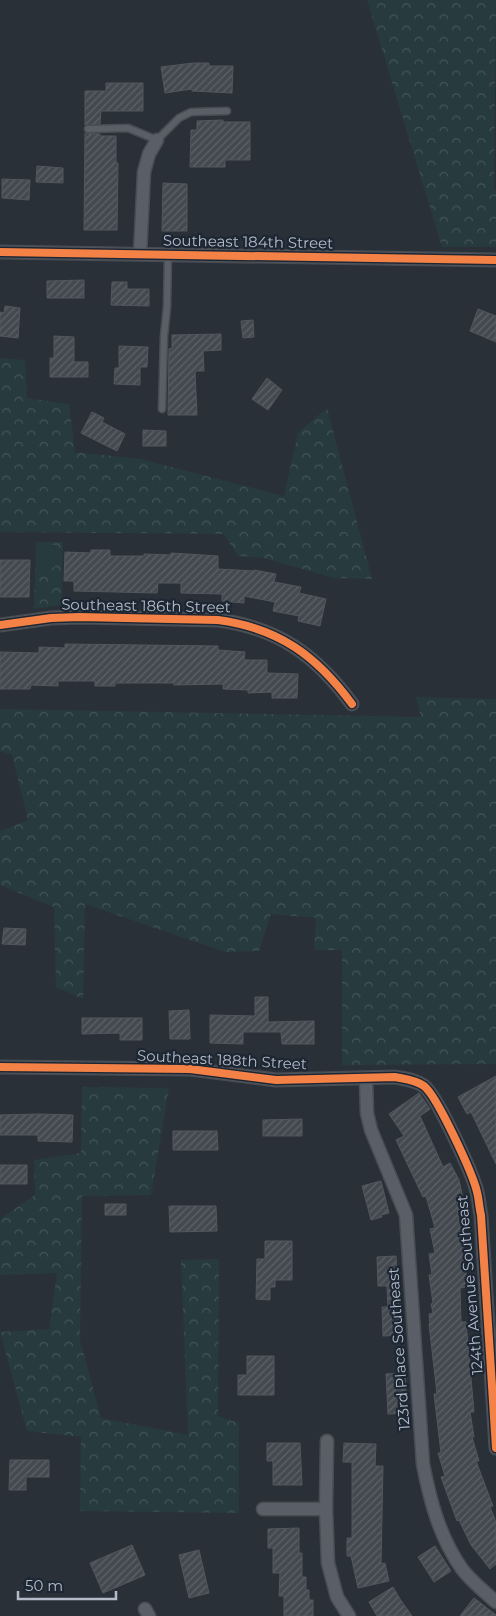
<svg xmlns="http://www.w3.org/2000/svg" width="496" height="1616" viewBox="0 0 496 1616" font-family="Montserrat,sans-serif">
<defs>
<pattern id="forest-crowns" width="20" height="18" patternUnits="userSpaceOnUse" patternTransform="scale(1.25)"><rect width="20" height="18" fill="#273a3e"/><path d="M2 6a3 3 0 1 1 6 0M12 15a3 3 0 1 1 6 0" fill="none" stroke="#445559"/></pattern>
<pattern id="building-hatch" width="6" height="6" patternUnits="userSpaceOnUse" patternTransform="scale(1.25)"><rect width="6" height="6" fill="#444950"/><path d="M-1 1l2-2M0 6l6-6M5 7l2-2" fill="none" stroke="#5d6168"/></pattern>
</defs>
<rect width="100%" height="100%" fill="#2a3038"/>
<path fill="url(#forest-crowns)" d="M367,0h129l-2,190h2v57h-54z
M0,358l25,2 2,38 42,6 6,48 65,7 144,37 14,-63 29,-25 45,171 -38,-1 -70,-20 -26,-2 -14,-22 -224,-2z
M36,542h27l-1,63 -28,4z
M416,697l80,2v365l-154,1v-115h-28l2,-32 -45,-4 -12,37 -34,1 -140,-48 -2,95 -27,-12 -2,-80 -54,-22v-54l28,-11 -16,-65 -12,-4v-42l421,8z
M82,1087l87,1 -18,107 -69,1 -2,144 21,78 87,17 -7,-175 38,-1 -1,157 21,7v90l-159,-2 1,-74 -54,-6 -27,-99 49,-3 8,-56 -57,2v-56l35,-24 -1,-35 47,-7z"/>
<path fill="#273a3e" d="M38,545h18l-1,22 -17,-1z"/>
<path fill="url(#building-hatch)" stroke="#52575f" d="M193,63h16v3h24l-1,27 -40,-2v-2l-27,4 -4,-26z
M106,83h37v28h-42l-1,13 -15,1v-34h21z
M223,120v2h27v38h-25v7h-35l1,-37h6v-9z
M85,133l15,1v2h16v27h2l-1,67h-33z
M37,166l26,2v15l-27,-1z
M2,179l28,1 -1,20 -27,-2z
M163,183l24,1v47h-25z
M84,280v18h-37v-17z
M112,282h15v7h22v17l-38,-1z
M5,306l15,2 -2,30 -18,-2v-24l4,1z
M478,309l18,7v26l-26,-11z
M253,320l1,17 -11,1 -2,-17z
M221,334v16l-18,1 1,20h-9l2,44h-29l1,-66 3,-1v-13z
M54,336l20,1v25h14v15h-38v-19h4z
M119,346l29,1 -1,20h-7v18l-26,-1 1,-16h4z
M267,378l15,12 -14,20 -16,-11z
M92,412l12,6 -2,4 23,12 -8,17 -36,-18z
M143,430l23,1v15h-23z
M91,550h19v6h34v-2l27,1v-2l47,3v13l36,2v-1l22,4 -2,8 27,5 -2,6 27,6 -6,27 -22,-5 1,-5 -26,-5 2,-9 -31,-6v7l-22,-2v-7l-41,-1v-10h-23l-1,10 -83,-2v-10h-10l1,-29 26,1z
M0,560h30l-1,37h-29z
M65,644l153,2v4l27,2 -1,8h23v13l31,1 -1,24h-25v-6l-24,1v-3l-25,-1v-5l-49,1v-2h-59v3h-20v-5h-37v5l-27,-1 -1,4h-30v-37l39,1v-6l26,1z
M4,928l22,1 -1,16 -23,-1z
M255,997h13v25l46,-1v23h-32l-1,-12h-38v12l-33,-1v-28l45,1z
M189,1010l1,29h-20l-1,-28z
M82,1018h60v22h-22v-7l-38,1z
M496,1076v88l-25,-52 -4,2 -9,-17z
M419,1093l11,16 -10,7 23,51 7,-4 9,17 6,28 -8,2 10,55h-2l3,22 -8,1 1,34h5l8,90h-4l4,25h-2l7,24h-3l17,45 -3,1 6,15v42l-6,5 -19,-24 -12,-25 -2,1 -16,-44 4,-1 -7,-23h3l-7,-59h3l-8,-70h1l-1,-10 4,-1 -2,-9 2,-1 -4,-28h3l-3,-21 6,-1 -5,-24 5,-1 -9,-32 -3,1 -27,-57 8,-4 -15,-22z
M39,1114l34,1 -1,27 -34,-1v-6h-38v-20z
M302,1119v17h-39v-16z
M173,1131h44l1,19h-45z
M0,1165h27v19h-27z
M381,1181l8,32 -8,2 1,2 -11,3 -9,-34z
M105,1204h21v11h-21z
M169,1206h47l1,25 -47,1z
M265,1241h27v39h-17v7h-5v13l-14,-1 1,-40h8z
M396,1256l3,50h2l1,29 -19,1 -1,-29h6l-1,-21h-9l-1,-29z
M247,1356h27v39h-36v-20h9z
M405,1373l2,40 -19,1 -2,-40z
M267,1443h33l2,42h-29v-24h-6z
M344,1443l32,1 -1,22h8l-2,98 4,-1 4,18 -31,7 -7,-32h-4v-18h5v-76h-9z
M10,1460h39v17h-23v13h-17z
M299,1528v25h3v24h4v13h3v10h4v16h-29v-20h-5l1,-23h-7v-25h-5v-19z
M132,1545l13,30 -42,18 -13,-30z
M435,1546l16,25 -17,11 -16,-25z
M199,1550l10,43 -20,5 -10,-43z
M393,1587l7,12 12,17h-35l-8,-14z
M474,1598l22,17v1h-36z"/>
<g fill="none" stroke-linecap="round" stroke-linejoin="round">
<g stroke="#484c53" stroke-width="9">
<path id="service" d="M88,129l40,-1 29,12 22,-22 12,-6 36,-1
M162,409l2,-73 3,-29 1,-52"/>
</g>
<g stroke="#484c53" stroke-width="15">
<path id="minor" d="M0,252l496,8
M140,254l4,-82 5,-18 8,-14
M0,625l51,-7 28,-1 139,3c60,8 98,35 134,84
M0,1067l190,2 86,11 119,-3c10,2 21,3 29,9 13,10 49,88 53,106 2,7 2,15 4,23l15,233
M366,1078l1,35 4,17 35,85 17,249c7,37 17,74 39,105 9,12 23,23 34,33
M327,1441l-1,68 2,54 9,34 12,19
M263,1509h63
M145,1609l4,7"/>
</g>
<use href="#service" stroke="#5a5e66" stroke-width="6"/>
<use href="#minor" stroke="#5a5e66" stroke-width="12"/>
<g stroke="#1d2633" stroke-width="11">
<path id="cycleway" d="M0,252l496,8
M0,625l51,-7 28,-1 139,3c60,8 98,35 134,84
M0,1067l190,2 86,11 119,-3c10,2 21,3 29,9 13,10 49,88 53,106 2,7 2,15 4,23l15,233"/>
</g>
<use href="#cycleway" stroke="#f48246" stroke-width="8"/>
</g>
<g text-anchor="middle" stroke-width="4.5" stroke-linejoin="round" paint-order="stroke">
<g font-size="15" fill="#b4bcc9" stroke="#1d2633">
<text transform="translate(248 242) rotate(1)" y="5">Southeast 184th Street</text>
<text transform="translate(146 606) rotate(1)" y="5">Southeast 186th Street</text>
<text transform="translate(222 1060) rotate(3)" y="5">Southeast 188th Street</text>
<text transform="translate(470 1285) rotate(-95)" y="5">124th Avenue Southeast</text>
<text transform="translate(399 1349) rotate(-94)" y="5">123rd Place Southeast</text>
</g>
</g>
<path d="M18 1591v8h98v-8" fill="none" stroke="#b4bcc9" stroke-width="2.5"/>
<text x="25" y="1591" font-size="15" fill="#b4bcc9" stroke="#1d2633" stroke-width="4" paint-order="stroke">50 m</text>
</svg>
